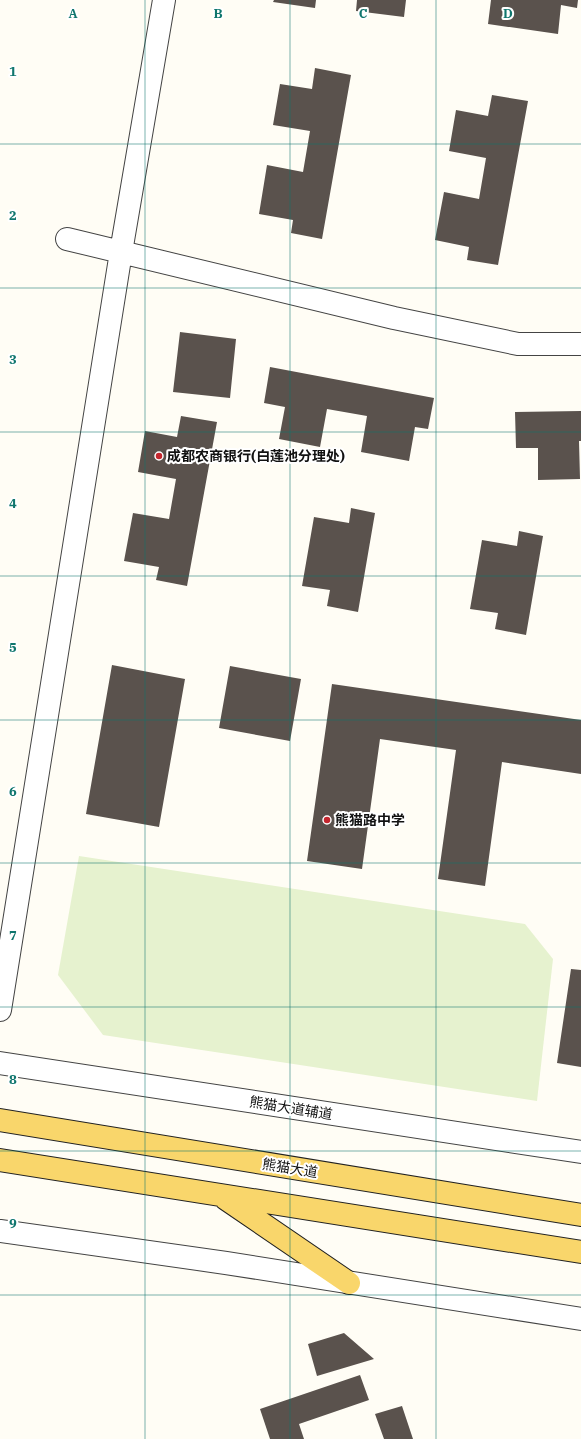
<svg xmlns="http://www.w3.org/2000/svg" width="581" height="1439" viewBox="0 0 581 1439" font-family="'IBM Plex Serif','Noto Sans SC',serif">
<rect width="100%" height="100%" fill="#fffdf5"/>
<path fill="#e6f2cf" d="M79,856l446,68 28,35 -16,142 -434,-66 -45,-60z"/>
<path fill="#5a524d" d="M274,0h42l-1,8 -42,-6z
M357,0h49l-2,17 -48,-6z
M491,0h87l-1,8 -16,-3 -3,29 -70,-10z
M315,68l36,7 -29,164 -31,-6 2,-13 -34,-6 8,-49 36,7 7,-41 -37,-6 7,-41 32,5z
M492,95l36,6 -30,164 -31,-5 2,-13 -34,-7 9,-48 35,7 7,-41 -37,-7 7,-41 32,6z
M180,332l56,7 -6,59 -57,-6z
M270,367l164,31 -6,31 -13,-2 -6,34 -48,-9 6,-36 -40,-7 -7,38 -41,-8 6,-32 -21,-4z
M581,411v30h-2l1,38 -42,1v-32h-22l-1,-36z
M181,416l36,6 -30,164 -31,-6 3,-13 -35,-6 9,-48 36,6 7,-40 -38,-7 7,-41 32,6z
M351,508l24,5 -17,99 -31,-6 3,-16 -28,-4 12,-69 35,6z
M519,531l24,5 -17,99 -31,-6 3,-16 -28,-4 12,-69 35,6z
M112,665l73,14 -26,148 -73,-13z
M230,666l71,13 -11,62 -71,-13z
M332,684l249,36v54l-79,-12 -17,124 -47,-7 18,-129 -76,-11 -18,130 -55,-8z
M571,969l10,1v97l-24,-4z
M344,1333l30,26 -57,17 -9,-32z
M360,1375l9,25 -70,24 5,15h-34l-10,-30z
M402,1406l11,33h-29l-9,-25z"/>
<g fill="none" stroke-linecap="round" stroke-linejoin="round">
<g stroke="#444" stroke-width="24">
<path id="minor" d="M67,239l327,79 124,26h63
M0,1010l121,-758 43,-252
M0,1063l581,89
M0,1231l226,32 355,56"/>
</g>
<g stroke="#222" stroke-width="24">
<path id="major" d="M0,1120l581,95
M0,1160l581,92
M226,1199l123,84"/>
</g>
<use href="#minor" stroke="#fff" stroke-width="22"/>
<use href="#major" stroke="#f9d66b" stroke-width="22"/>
</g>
<path fill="none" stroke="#0f766e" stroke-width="1" stroke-opacity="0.55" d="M145,0v1439M290,0v1439M436,0v1439M0,144h581M0,288h581M0,432h581M0,576h581M0,720h581M0,863h581M0,1007h581M0,1151h581M0,1295h581"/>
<g fill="#c4262e" stroke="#fff" stroke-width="1.5">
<circle cx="159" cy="456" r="4"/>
<circle cx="327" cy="820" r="4"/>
</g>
<g text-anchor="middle" stroke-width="4" stroke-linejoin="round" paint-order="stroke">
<g font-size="14" font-weight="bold" fill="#111" stroke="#fff" text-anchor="start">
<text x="167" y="461">成都农商银行(白莲池分理处)</text>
<text x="335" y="825">熊猫路中学</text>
</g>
<g font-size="14" fill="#111" stroke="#fff">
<text transform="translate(291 1108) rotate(9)" y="5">熊猫大道辅道</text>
<text transform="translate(290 1168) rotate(9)" y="5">熊猫大道</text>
</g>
</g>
<g font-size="13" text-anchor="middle" font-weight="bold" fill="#0f766e" stroke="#fff" stroke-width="4" stroke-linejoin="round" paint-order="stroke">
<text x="73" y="18">A</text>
<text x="218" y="18">B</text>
<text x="363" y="18">C</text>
<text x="508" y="18">D</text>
<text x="13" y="76">1</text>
<text x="13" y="220">2</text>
<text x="13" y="364">3</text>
<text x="13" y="508">4</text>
<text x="13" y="652">5</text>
<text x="13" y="796">6</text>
<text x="13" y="940">7</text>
<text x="13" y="1084">8</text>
<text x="13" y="1228">9</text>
</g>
</svg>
